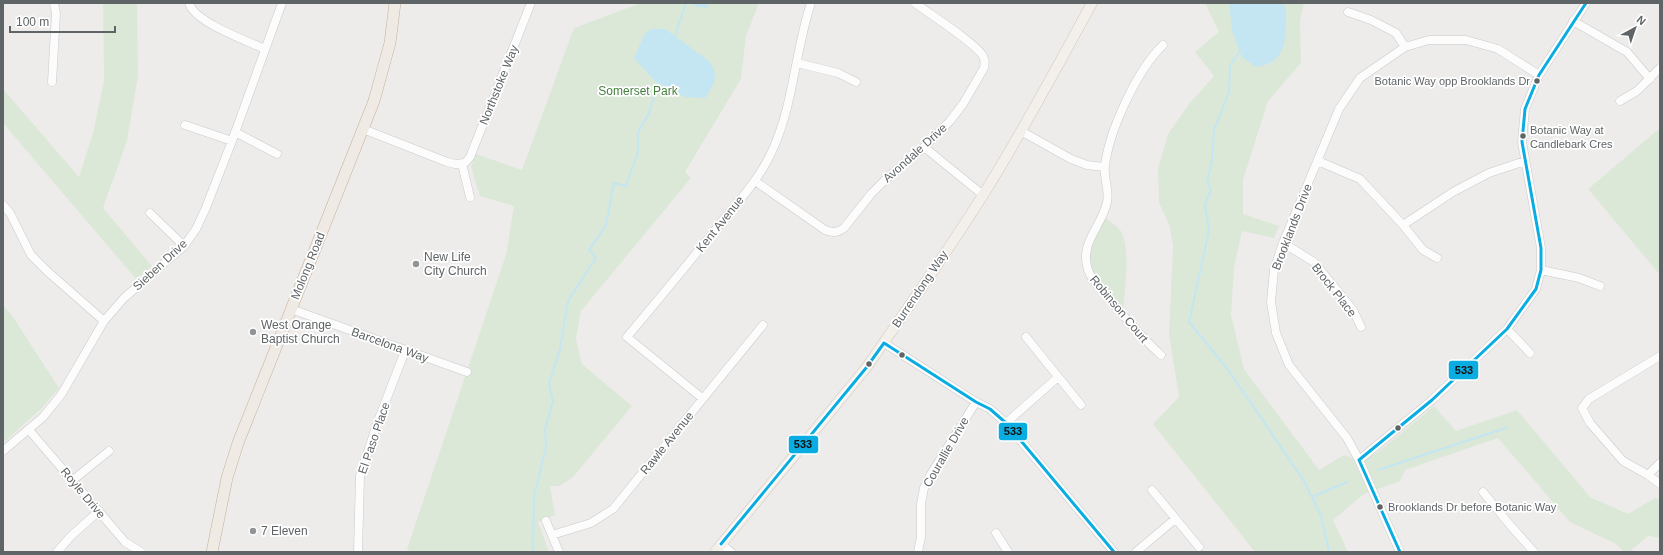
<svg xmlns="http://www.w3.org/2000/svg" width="1663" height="555" viewBox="0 0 1663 555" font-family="Helvetica,sans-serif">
<rect width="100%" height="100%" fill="#eeecea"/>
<path fill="#dbe8d7" d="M103,3h34l1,73 -11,65 -24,67 49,58 -16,13 -133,-156v-34l76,88 14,-44 11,-52z
M641,3h118l-13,33 -5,43 -56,93 6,6 -110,133 -5,28 6,25 50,42 -59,71 -13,9h-10l5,29 -17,7 11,30h-136l-6,-3 99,-294 8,-49 -34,-10 -9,-29 5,-13 46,16 52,-142z
M1205,3h99l-4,17 1,43 -33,38 -25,79v34l36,12 -5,12 -32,-7 -8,37 -3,47 13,54 75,101 25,-15 15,5 18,-7 57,-47 22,25 61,-21 73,87 38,17 27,-16 5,1v39l-12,-2 -19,16h-5l-8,-8 -46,-22 -72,-84 -93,32 -5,11 -36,13 -31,26 15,32h-93l-102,-128 26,-27 -10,-62 4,-90 -4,-21 -10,-21 -1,-35 10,-34 21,-30 25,-28 -19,-24 24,-20z
M1660,128v147l-72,-86z
M1103,216c5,4 13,9 17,14 12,16 4,65 3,85l-35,-44 3,-35z
M3,305l8,9 48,74 -17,20 -39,35z"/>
<path fill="#c3e6f2" d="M691,3h18l-2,5 -10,-1z
M1229,3h53l4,4c0,25 3,57 -30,60l-14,-10 -10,-26z
M651,29h14l44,32c11,14 5,24 -4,37l-20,-1 -29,-15 -22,-24 10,-23z"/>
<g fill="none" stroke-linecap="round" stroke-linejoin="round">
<path stroke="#c3e6f2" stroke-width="2" d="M675,36l11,-33
M1241,49l-11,17 -1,26 -15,38 -2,30 -5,23 4,7 -6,14 4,27 -20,91 40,49 75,110 17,35 8,36
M1378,470l128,-42
M1312,497l35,-15
M533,552l1,-55 12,-50 -1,-18 8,-28 -4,-17 11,-35 8,-48 28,-43 -7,-8 17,-25 8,-42 12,3 12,-34v-20l10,-17 11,-33"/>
<g stroke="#cbcac9" stroke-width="9">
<path id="minor" d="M189,3c5,19 58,38 76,46
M1348,12l23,8 25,13 9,14
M1573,21l54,31 23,27
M797,63l41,10 18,9
M52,82l4,-69 -2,-10
M1620,101l17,-10 23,-23
M185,125l47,16
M363,129l84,33 8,2 10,-1 5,-6 61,-154
M1021,131l50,28 16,6 17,2
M235,132l42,22
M924,147l59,48
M1318,161l42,18 43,46 20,25 14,8
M462,164l8,33
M755,181l70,49c8,3 12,3 19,-2l27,-34 15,-15 38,-32 26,-26 13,-17 21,-36c1,-4 1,-8 -1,-12 -6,-12 -55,-43 -68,-53
M3,205l7,8 21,42 16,16 57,50
M150,213l34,33
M1403,225l50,-33 36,-19 36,-12
M1283,243l31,19 39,48 8,17
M1541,270l38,8 21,8
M291,309l176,63
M1507,329l23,24
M1026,337l55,68
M884,343l92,59 14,7 16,14 108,129
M1161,355c-18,-16 -34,-35 -49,-53 -8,-10 -20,-20 -24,-32 -9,-28 14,-43 19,-68 3,-11 -4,-24 -2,-36 4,-35 32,-96 58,-121
M1660,356l-71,43 -7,9 8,15 33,38 25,14 12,9
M702,398l-75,-61c31,-37 62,-74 92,-112 20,-24 42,-48 54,-76 21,-47 22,-98 38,-146
M1006,423l51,-45
M29,430l96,112 16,10
M3,451l40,-34 18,-22 43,-74 20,-23 60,-52 12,-17 9,-19 27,-69 50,-138
M1359,460l73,-60 75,-71 29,-40 5,-19v-22l-19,-106 3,-33 14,-34 47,-72
M1648,475l12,-12
M73,480l36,-29
M1152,490l47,57
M1483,492l27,33 24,27
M546,521l13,31
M996,533l12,19
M552,535l39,-12 22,-14 150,-184
M721,544l10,8
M57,552l14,-16 28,-25
M358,552l2,-76 18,-55 27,-70
M918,552l3,-15v-33l3,-16 7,-14 45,-72
M1136,552l39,-33
M1400,552l-41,-92 -12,-22 -58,-73 -13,-32 -5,-31 3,-32 9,-27 56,-134 21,-31 45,-31 24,-7h37l32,9 41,26"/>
</g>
<g stroke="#d3c8bb" stroke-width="11">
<path id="major" d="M715,552l151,-184c40,-57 80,-114 117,-173 39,-62 74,-128 109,-192"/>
</g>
<g stroke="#c3b09a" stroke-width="12">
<path id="highway" d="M212,552l15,-74 11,-35 136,-342 16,-58 5,-40"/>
</g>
<use href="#minor" stroke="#fcfcfc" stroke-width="8"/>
<use href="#major" stroke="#f3efea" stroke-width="10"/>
<use href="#highway" stroke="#efeae3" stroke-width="11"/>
<g stroke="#fff" stroke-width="6">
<path id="bus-1" d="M884,343l92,59 14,7 16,14 108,129
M1359,460l73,-60 75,-71 29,-40 5,-19v-22l-19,-106 3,-33 14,-34 47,-72
M1359,460l41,92
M721,544l145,-176 18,-25"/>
</g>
<use href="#bus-1" stroke="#0aade1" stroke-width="3"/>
</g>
<g fill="#5f6466" stroke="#fff" stroke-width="1.5">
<circle cx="1537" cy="81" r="3.5"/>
<circle cx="1523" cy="136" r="3.5"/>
<circle cx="902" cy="355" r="3.5"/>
<circle cx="869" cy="364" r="3.5"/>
<circle cx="1398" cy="428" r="3.5"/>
<circle cx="1380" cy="507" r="3.5"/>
</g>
<g fill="#919494" stroke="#fff" stroke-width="1.5">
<circle cx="416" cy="264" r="4"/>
<circle cx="253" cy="332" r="4"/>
<circle cx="253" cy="531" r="4"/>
</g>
<g text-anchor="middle" stroke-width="3.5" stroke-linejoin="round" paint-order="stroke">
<g font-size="11" fill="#5f6466" stroke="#fff" text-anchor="start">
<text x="1530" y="85" text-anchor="end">Botanic Way opp Brooklands Dr</text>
<text x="1530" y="134">Botanic Way at<tspan x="1530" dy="14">Candlebark Cres</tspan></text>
<text x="1388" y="511">Brooklands Dr before Botanic Way</text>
</g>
<g font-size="12" fill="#5f6466" stroke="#fff">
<text transform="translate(499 85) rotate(-68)" y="4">Northstoke Way</text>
<text transform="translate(915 153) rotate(-42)" y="4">Avondale Drive</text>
<text transform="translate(720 224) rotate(-51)" y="4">Kent Avenue</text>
<text transform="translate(1292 227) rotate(-69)" y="4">Brooklands Drive</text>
<text transform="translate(160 265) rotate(-43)" y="4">Sieben Drive</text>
<text transform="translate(308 266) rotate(-68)" y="4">Molong Road</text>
<text transform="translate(920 289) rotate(-56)" y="4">Burrendong Way</text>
<text transform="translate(1334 290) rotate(52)" y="4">Brock Place</text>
<text transform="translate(1119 309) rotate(50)" y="4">Robinson Court</text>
<text transform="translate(390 345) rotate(20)" y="4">Barcelona Way</text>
<text transform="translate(374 438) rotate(-71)" y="4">El Paso Place</text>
<text transform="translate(667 443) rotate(-51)" y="4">Rawle Avenue</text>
<text transform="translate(946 452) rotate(-60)" y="4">Courallie Drive</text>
<text transform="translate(83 493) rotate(50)" y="4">Royle Drive</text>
</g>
<g font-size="12" fill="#457f3e" stroke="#fff">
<text x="638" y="95">Somerset Park</text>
</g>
<g font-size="12" fill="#5f6466" stroke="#fff" text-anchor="start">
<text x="424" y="261">New Life<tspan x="424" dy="14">City Church</tspan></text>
<text x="261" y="329">West Orange<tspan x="261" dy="14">Baptist Church</tspan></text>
<text x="261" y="535">7 Eleven</text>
</g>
</g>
<g stroke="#fff" stroke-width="1.5">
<rect x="1448" y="360" width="31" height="20" rx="4" fill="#0aade1"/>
<rect x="998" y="422" width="30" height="19" rx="4" fill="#0aade1"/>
<rect x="788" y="435" width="31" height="19" rx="4" fill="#0aade1"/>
</g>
<g font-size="11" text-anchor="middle" font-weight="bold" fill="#111">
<text x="1464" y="374">533</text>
<text x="1013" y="435">533</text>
<text x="803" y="448">533</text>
</g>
<rect width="1663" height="555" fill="none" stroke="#5f6466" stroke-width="8"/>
<g transform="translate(1635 28) rotate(40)" stroke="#ffffff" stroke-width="3" paint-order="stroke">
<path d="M0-3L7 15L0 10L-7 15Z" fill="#5f6466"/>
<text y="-6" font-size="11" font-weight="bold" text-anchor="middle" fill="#5f6466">N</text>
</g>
<path d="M10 26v6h105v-6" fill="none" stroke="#5f6466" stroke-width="2"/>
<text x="16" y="26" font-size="12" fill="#5f6466" stroke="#ffffff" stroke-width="3" paint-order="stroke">100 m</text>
</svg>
